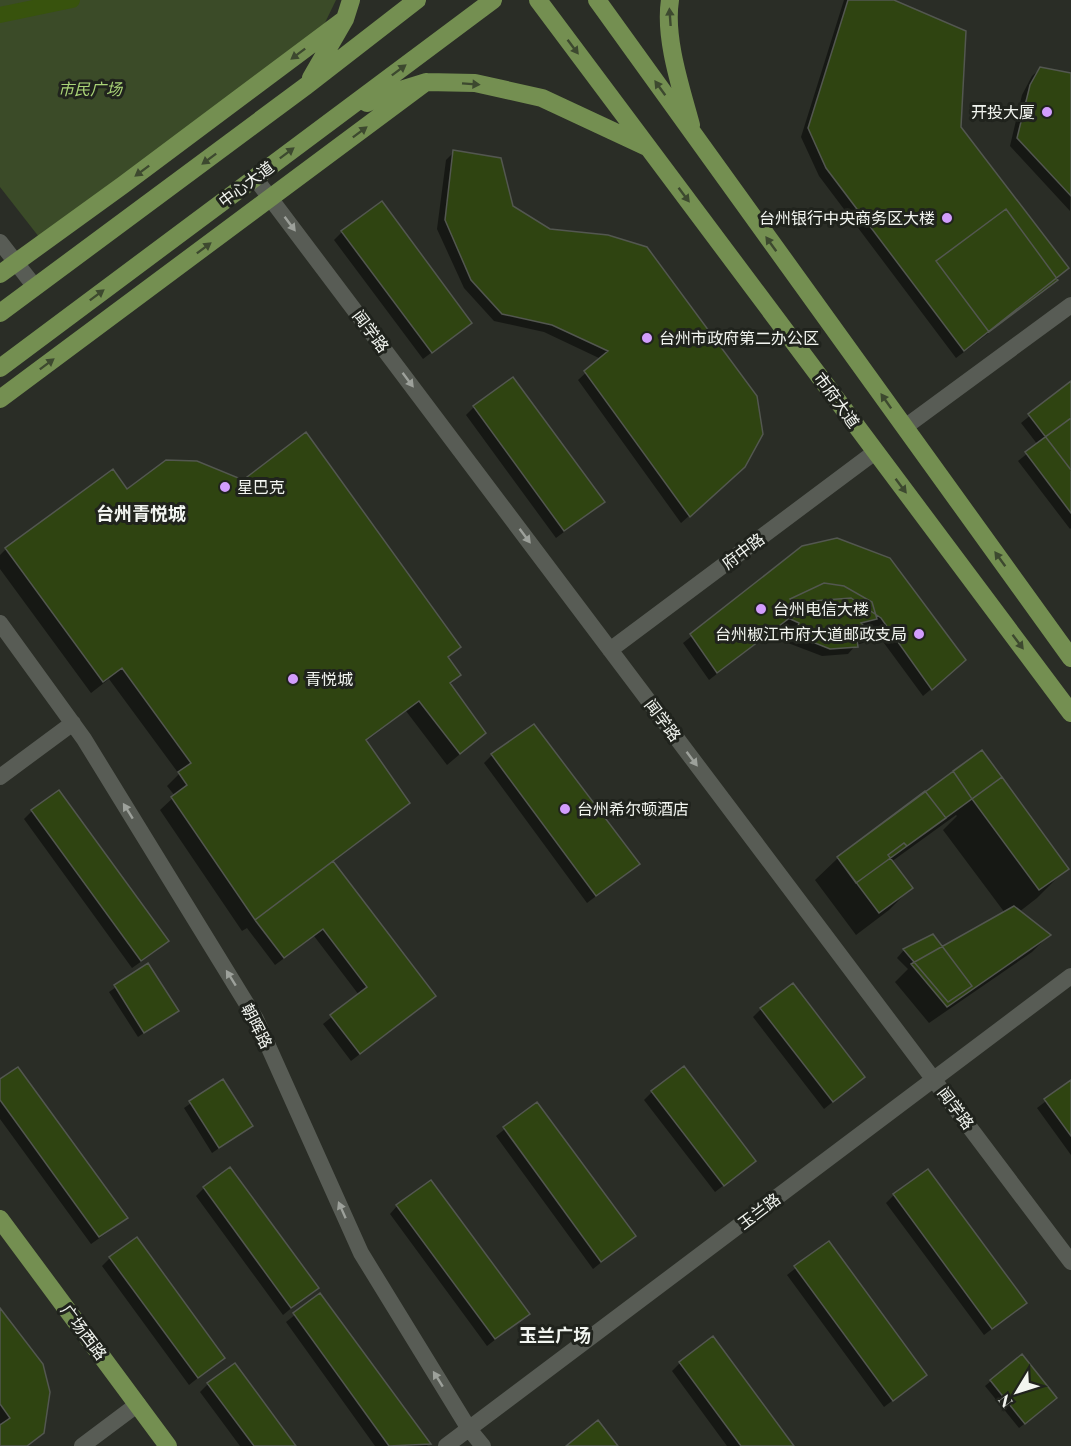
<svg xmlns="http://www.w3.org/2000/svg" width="1071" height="1446" viewBox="0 0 1071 1446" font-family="'Playfair Display','Noto Sans SC',serif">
<rect width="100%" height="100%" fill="#2a2d26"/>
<path fill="#3b4b28" d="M0,0h336l-14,29 -283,208 -39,-50z"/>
<path fill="#0007" d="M844,0h46l70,128 107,140 -19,20 -92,70 -137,-182 -18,-39z
M1041,68l30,6 -1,137 -60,-65 12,-51 10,-19z
M454,152l58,55 37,23 186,245 -54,48 -103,-143 23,-21 -57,-27 -50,-11 -30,-33 -27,-59 9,-69z
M342,232l128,91 -47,36 -89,-119z
M1071,382v146l-1,1 -52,-68 20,-16 -17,-22z
M474,407l129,95 -47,36 -90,-123z
M127,491l332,156 -12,12 12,16 -9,10 35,48 -38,32 -41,-54 -41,31 43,60 -12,12 -64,49 102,133 -83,65 -28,-37 36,-29 -45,-59 -39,29 -28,-37 -5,3 -82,-121 15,-14 -8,-10 12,-12 -70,-95 -18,14 -91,-124v-14l6,-6z
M803,547l153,121 -33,28 -53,-72 -7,3 8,9 -8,7 -7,2 -8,9 -26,2 -34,-13 4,-12 -13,-5 -70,54 -26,-37z
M982,752l85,116 -30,30 -18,14 30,23 -17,17 -103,71 -34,-41 13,-13 -11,-11 7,-8 38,-2 63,-35 -62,-83 14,-14 -1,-1 -65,47 20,26 -22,22 -33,25 -41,-55 23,-22z
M492,755l146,109 -51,39 -103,-140z
M32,811l135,130 -8,8 -27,19 -108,-149z
M148,965l29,45 -39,27 -29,-45z
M761,1009l102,68 -39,32 -71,-92z
M0,1081l126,136 -8,8 -27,19 -91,-125z
M223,1081l28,45 -39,27 -28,-45z
M1071,1082v73l-34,-47z
M652,1092l94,76 -31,24 -71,-92z
M537,1104l97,132 -41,33 -97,-133z
M204,1188l113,99 -34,28 -87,-119z
M894,1195l131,108 -41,32 -98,-132z
M397,1206l131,108 -41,32 -97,-132z
M828,1243l98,132 -42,32 -97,-132z
M110,1258l113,100 -34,27 -87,-119z
M320,1295l109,149 -2,2h-52l-89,-124z
M0,1310l43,122 -16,14h-27l2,-21 -2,-2z
M680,1363l112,83h-65l-55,-75z
M991,1381l59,23 -31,24 -34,-42z
M208,1384l86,62h-54l-40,-54z"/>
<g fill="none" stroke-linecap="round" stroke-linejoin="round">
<path stroke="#38530d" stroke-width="16" d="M0,15l72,-15"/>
</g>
<path fill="#2f4411" stroke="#535750" stroke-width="1.5" d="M848,0h46l72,31 -5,96 108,141 -105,83 -138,-183 -18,-40z
M1040,67l31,6v123l-54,-58 13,-53z
M453,150l48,8 12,48 37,23 58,6 39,12 110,149 6,38 -18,33 -55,50 -106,-146 24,-20 -56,-26 -50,-11 -31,-34 -26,-60z
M382,201l90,122 -40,30 -91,-122z
M1006,209l52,71 -69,52 -53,-71z
M513,377l92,125 -41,29 -91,-125z
M1071,381v89l-43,-56z
M1071,418v95l-46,-61z
M306,432l155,215 -13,10 13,18 -11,8 36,50 -26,21 -41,-53 -53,39 44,63 -155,117 -84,-123 16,-12 -9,-13 13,-9 -69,-95 -19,14 -98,-134 108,-79 14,20 39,-29 31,1 46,19z
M837,538l53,20 76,102 -34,30 -51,-72 -30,-20 -39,3 -95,72 -27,-39 112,-88z
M824,583l20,3 28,16 5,17 -16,4 12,13 -16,3 1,8 -28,2 -35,-14 4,-12 -11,-5 18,-4 -16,-15z
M534,724l106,140 -44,32 -105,-142z
M982,750l20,27 -30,22 -19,-28z
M982,750l20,27 -146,106 -19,-26z
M1002,777l67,92 -30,21 -67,-91z
M59,790l110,151 -28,20 -110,-151z
M925,791l21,27 -39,28 -3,-3 -16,12 25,33 -34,25 -42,-56z
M333,861l103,135 -76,58 -30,-39 37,-28 -44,-58 -39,29 -29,-38z
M1014,906l37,29 -104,72 -36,-43z
M933,934l39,52 -24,16 -45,-53z
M148,963l31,48 -35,22 -30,-48z
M793,983l72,94 -32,25 -73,-94z
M684,1066l72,95 -32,25 -73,-95z
M18,1067l110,151 -29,19 -99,-137v-21z
M223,1079l30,47 -34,22 -30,-47z
M1071,1080v56l-27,-37z
M1071,1080v56l-27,-37z
M537,1102l99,134 -35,26 -98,-135z
M230,1167l89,121 -28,20 -88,-121z
M928,1169l99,134 -35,26 -99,-135z
M431,1180l99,134 -35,25 -99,-134z
M137,1237l88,121 -27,20 -89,-121z
M829,1241l98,134 -34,26 -99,-135z
M320,1293l111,151 -42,2 -96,-133z
M0,1308l43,56 7,28 -6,41 -17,13h-27v-21l10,-7 -10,-14z
M713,1336l81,110h-53l-62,-84z
M1022,1354l35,44 -32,26 -35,-44z
M235,1363l61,83h-42l-47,-63z
M598,1420l20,26h-52z"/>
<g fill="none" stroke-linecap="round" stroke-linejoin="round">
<path stroke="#585c55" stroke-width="16" d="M255,178l816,1084
M0,242l35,45
M905,427l166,-122
M0,623l84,116 172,280 105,234 108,176 14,17
M610,650l265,-198
M0,777l73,-54
M82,1446l56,-42
M446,1446l625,-470"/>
<path stroke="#748f51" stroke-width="18" d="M538,0l533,713
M597,0l474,658
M670,0c-6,38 11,88 21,125
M311,78l34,-59 6,-19
M367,103l14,-7 45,-14 49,1 67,15 105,49
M0,274l123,-89 222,-166
M0,313l306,-227 111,-86
M0,368l493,-368
M0,399l426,-317
M0,1219l168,227"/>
</g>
<defs><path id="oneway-solid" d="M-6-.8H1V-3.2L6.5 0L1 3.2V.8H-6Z" transform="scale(1.5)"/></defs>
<g fill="#3d492f">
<use href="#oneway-solid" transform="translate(670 17) rotate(-94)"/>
<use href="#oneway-solid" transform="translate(573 47) rotate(53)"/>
<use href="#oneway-solid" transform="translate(298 54) rotate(143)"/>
<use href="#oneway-solid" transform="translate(399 70) rotate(-37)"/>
<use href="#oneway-solid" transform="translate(471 84) rotate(4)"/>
<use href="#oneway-solid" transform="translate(660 88) rotate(-126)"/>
<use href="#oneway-solid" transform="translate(360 132) rotate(-37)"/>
<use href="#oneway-solid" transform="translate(287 153) rotate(-37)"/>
<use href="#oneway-solid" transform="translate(209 159) rotate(143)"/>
<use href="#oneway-solid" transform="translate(142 171) rotate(143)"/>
<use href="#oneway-solid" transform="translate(684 195) rotate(53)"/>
<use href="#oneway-solid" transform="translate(771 244) rotate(-126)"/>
<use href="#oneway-solid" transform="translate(204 248) rotate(-37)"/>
<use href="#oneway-solid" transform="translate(97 295) rotate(-37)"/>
<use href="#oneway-solid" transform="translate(47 364) rotate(-37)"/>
<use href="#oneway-solid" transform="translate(886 401) rotate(-125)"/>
<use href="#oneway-solid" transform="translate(901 486) rotate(53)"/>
<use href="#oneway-solid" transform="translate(1000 559) rotate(-126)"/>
<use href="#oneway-solid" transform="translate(1018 642) rotate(53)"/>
</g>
<g fill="#9da19b">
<use href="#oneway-solid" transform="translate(290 224) rotate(53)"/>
<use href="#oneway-solid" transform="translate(408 380) rotate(53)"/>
<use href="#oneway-solid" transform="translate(525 536) rotate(53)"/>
<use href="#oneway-solid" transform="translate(692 759) rotate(53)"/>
<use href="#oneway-solid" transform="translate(128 811) rotate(-122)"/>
<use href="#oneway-solid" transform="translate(231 978) rotate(-122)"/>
<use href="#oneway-solid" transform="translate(342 1210) rotate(-114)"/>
<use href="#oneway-solid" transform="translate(438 1379) rotate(-122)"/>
</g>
<g fill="#d29dfd" stroke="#20231d" stroke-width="2">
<circle cx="1047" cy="112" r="6"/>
<circle cx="947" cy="218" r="6"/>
<circle cx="647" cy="338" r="6"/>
<circle cx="225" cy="487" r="6"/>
<circle cx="761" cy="609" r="6"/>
<circle cx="919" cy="634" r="6"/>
<circle cx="293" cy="679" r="6"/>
<circle cx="565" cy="809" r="6"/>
</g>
<g text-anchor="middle" stroke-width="6" stroke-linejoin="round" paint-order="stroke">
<g font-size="16" font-style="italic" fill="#aad477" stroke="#20231d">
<text x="90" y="95">市民广场</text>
</g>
<g font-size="16" fill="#f2f5f0" stroke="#20231d" text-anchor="start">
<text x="1035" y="118" text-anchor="end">开投大厦</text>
<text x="935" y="224" text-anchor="end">台州银行中央商务区大楼</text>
<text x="659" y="344">台州市政府第二办公区</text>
<text x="237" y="493">星巴克</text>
<text x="773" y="615">台州电信大楼</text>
<text x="907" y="640" text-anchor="end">台州椒江市府大道邮政支局</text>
<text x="305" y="685">青悦城</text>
<text x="577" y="815">台州希尔顿酒店</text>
</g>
<g font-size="16" fill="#f2f5f0" stroke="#20231d">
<text transform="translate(246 184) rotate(-37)" y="6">中心大道</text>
<text transform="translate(371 331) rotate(53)" y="6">闻学路</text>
<text transform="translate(837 400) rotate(54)" y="6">市府大道</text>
<text transform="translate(743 551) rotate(-37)" y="6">府中路</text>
<text transform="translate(663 720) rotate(53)" y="6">闻学路</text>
<text transform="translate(257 1026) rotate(63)" y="6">朝晖路</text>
<text transform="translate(956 1108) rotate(53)" y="6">闻学路</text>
<text transform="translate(759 1211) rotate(-37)" y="6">玉兰路</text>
<text transform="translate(84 1332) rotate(53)" y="6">广场西路</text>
</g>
<g font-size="18" font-weight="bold" fill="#f2f5f0" stroke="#20231d">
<text x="141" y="520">台州青悦城</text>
<text x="555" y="1342">玉兰广场</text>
</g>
</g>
<g transform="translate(1017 1392) rotate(232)" stroke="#20231d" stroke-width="4.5" paint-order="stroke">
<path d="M0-4.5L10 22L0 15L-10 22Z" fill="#f2f5f0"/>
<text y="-9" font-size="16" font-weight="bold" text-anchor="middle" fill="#f2f5f0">N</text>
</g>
</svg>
